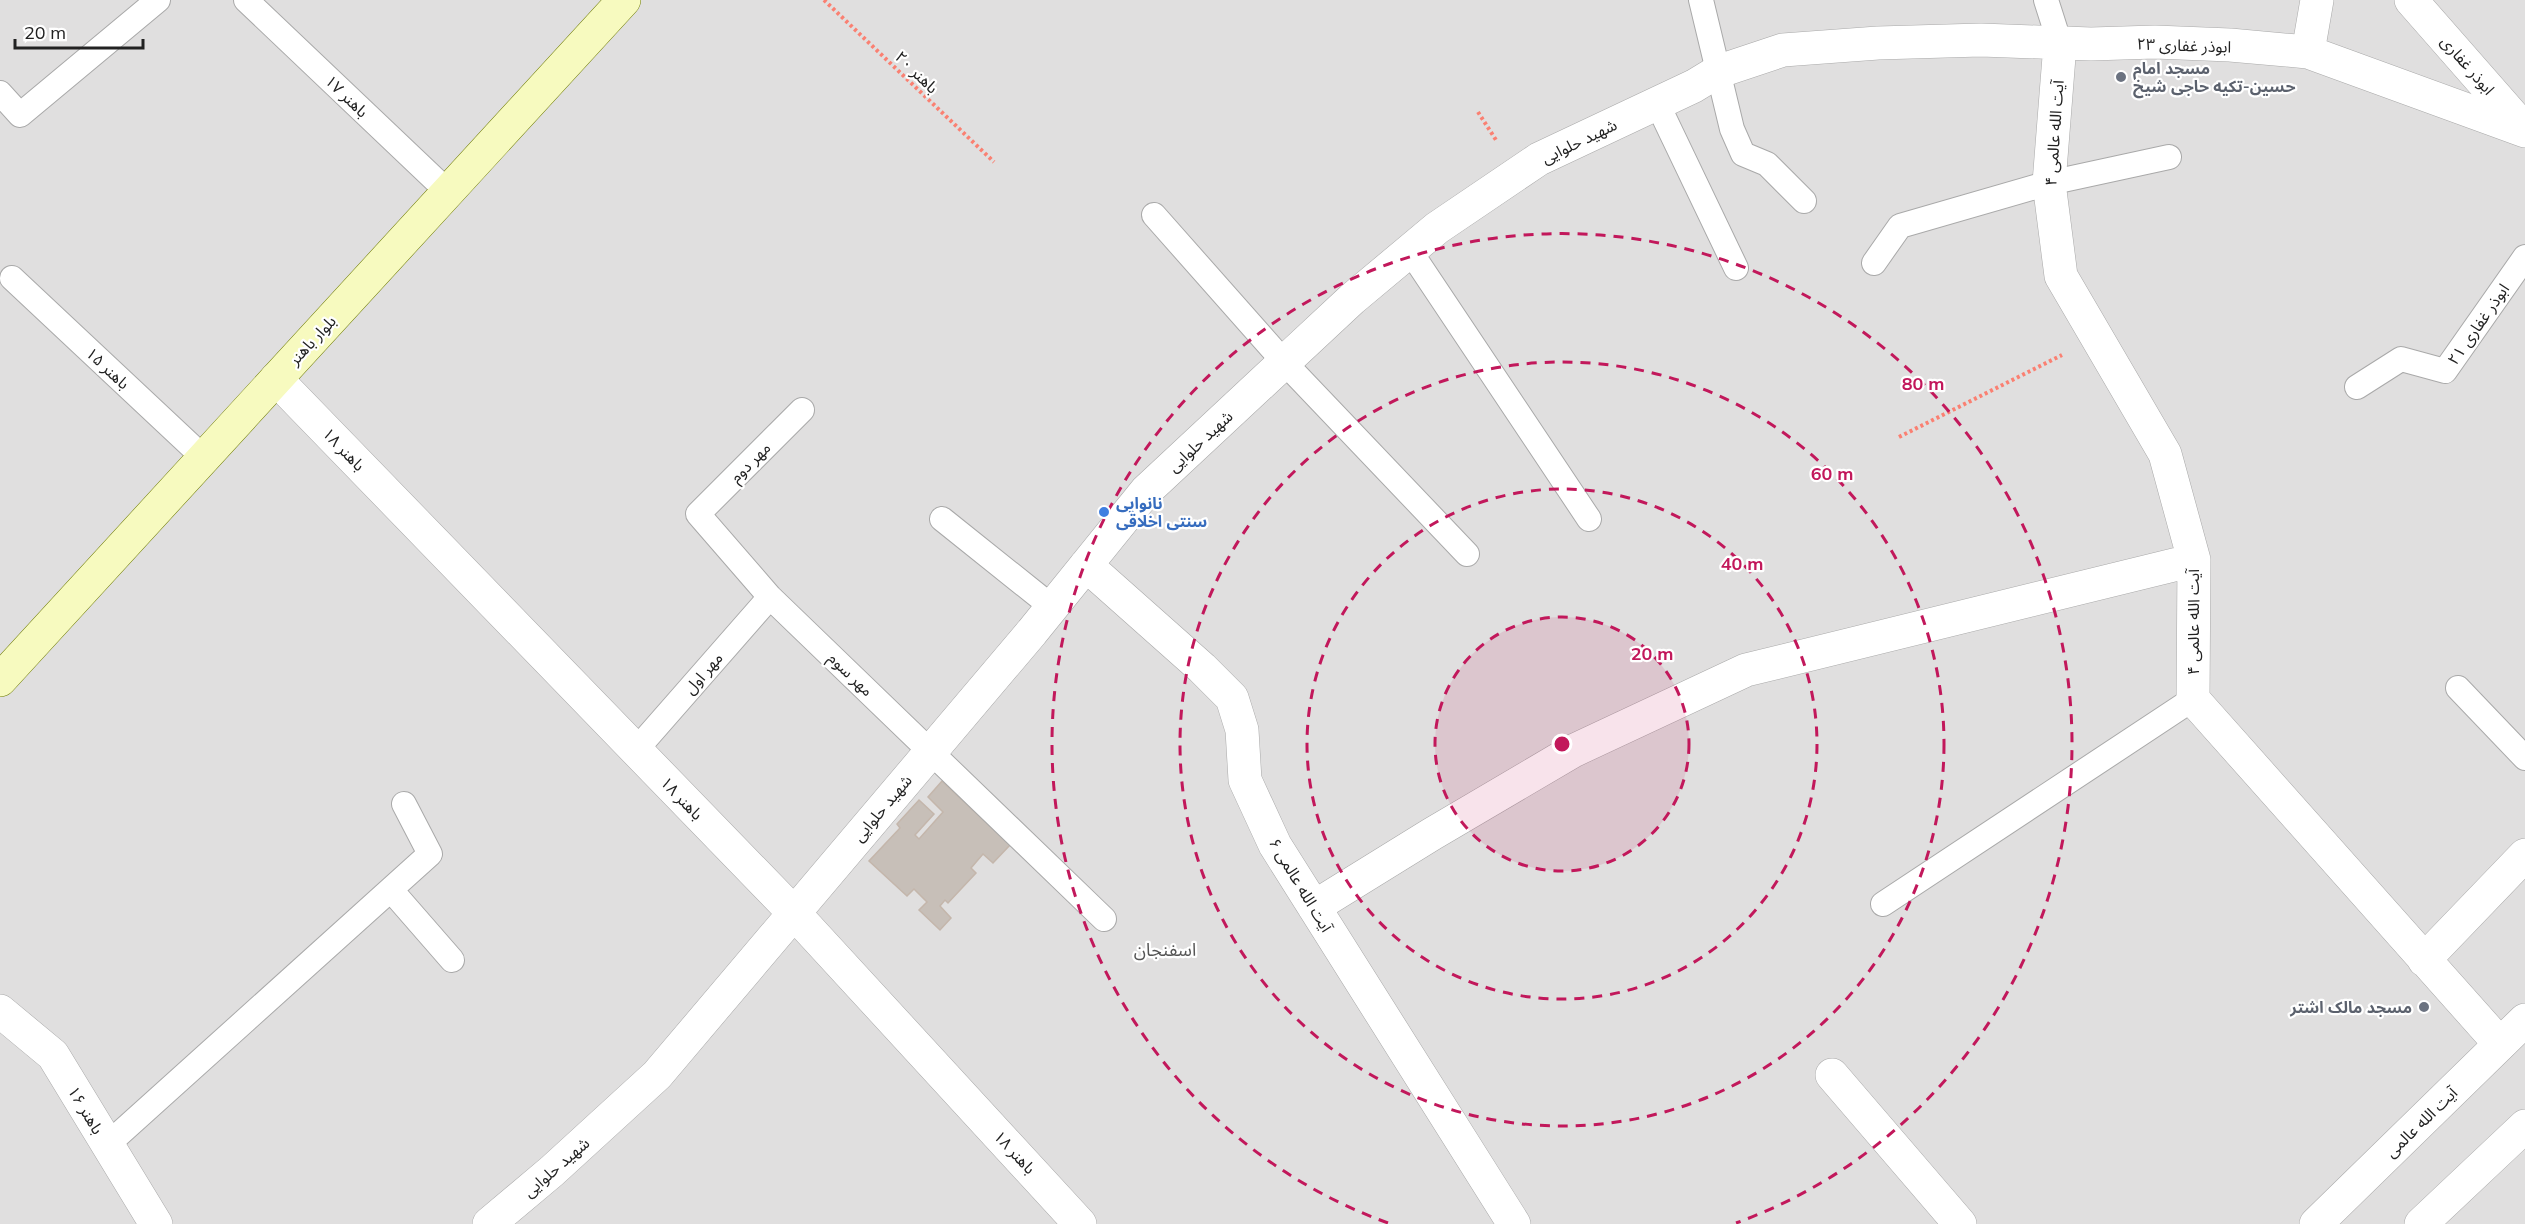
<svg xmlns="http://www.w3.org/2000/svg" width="2525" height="1224" viewBox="0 0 2525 1224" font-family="Mulish,'Noto Sans Arabic',sans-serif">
<rect width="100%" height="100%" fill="#f2efe9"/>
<path fill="#e0dfdf" d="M0,0h2525v1224h-2525z"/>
<path fill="#c7bfb8" stroke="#c4b6ab" stroke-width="1.5" d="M942,781l68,64 -17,18 -10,-9 -12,14 5,5 -28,30 -3,-3 -5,6 11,12 -11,12 -21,-20 8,-8 -13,-13 -7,7 -38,-35 31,-33 -3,-4 22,-24 15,14 -19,21 4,4 24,-27 -15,-15z"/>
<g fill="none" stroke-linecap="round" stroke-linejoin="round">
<g stroke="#a9a9a9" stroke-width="26">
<path id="service" d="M246,0l202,192
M1701,0l31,129 11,25 24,10 37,37
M2046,0l14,44
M0,93l20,22 138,-115
M1657,103l79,165
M1154,215l130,147 183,192
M1410,251l179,268
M1874,263l26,-37 149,-43 120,-26
M12,278l192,180
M2357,387l44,-28 44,12 80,-114
M802,410l-104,104 72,83 334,322
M942,519l110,88
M2458,688l67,70
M636,750l134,-153
M391,890l61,70
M1883,904l310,-205
M107,1145l323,-291 -26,-50"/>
</g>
<g stroke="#a9a9a9" stroke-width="34">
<path id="minor" d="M2060,44l-11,139 12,93 104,178 29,106 -1,139 307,345
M2308,52l9,-52
M276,379l518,534 286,311
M1086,565l116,103 30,30 10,32 3,50 30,65 239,379
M1314,907l118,-73 141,-83 173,-81 448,-110
M2424,960l101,-105
M0,1011l53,44 103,169
M1832,1075l128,149
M489,1224l63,-53 105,-96 375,-443 114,-141 206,-192 85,-71 102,-69 155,-73 23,-14 66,-22 95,-7 103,-3 110,4 64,-2 75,3 78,7 217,79"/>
</g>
<g stroke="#a9a9a9" stroke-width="34">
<path id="tertiary" d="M2411,0l114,130
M2316,1224l209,-204
M2421,1224l104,-98"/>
</g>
<g stroke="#707d05" stroke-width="34">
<path id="secondary" d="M0,680l624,-680"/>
</g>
<path stroke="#fa8072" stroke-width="4" stroke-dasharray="3 3" stroke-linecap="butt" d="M824,0l170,162
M1478,112l18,28
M1899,437l163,-82"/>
<use href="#service" stroke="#fff" stroke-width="24"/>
<use href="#minor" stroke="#fff" stroke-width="33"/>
<use href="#tertiary" stroke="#fff" stroke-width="33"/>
<use href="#secondary" stroke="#f7fabf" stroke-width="33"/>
</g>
<circle cx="1562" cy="744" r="127" fill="#c2185b" fill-opacity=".12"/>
<g fill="none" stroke="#c2185b" stroke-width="3" stroke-dasharray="10 8">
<circle cx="1562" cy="744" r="127"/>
<circle cx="1562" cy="744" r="255"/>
<circle cx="1562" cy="744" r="382"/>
<path d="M1388 1223A510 510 0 1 1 1736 1223"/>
</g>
<g fill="#6b7280" stroke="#fff" stroke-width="2">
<circle cx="2121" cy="77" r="6"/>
<circle cx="2424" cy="1007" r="6"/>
</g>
<circle fill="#3f7fe0" stroke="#fff" stroke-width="2" cx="1104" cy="512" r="6"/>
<g text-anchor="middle" stroke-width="4.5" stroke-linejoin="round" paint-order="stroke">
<g font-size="16" fill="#222" stroke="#fff">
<text transform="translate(2184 45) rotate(2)" y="6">ابوذر غفاری ۲۳</text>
<text transform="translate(2468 65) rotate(49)" y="6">ابوذر غفاری</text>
<text transform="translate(917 72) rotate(44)" y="6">باهنر ۲۰</text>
<text transform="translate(347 96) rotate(44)" y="6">باهنر ۱۷</text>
<text transform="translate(2054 133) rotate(-86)" y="6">آیت الله عالمی ۴</text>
<text transform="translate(1579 141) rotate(-26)" y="6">شهید حلوایی</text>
<text transform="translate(2478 324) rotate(-55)" y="6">ابوذر غفاری ۲۱</text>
<text transform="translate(312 340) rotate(-47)" y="6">بلوار باهنر</text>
<text transform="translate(108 368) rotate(43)" y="6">باهنر ۱۵</text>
<text transform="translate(1200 441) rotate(-43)" y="6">شهید حلوایی</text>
<text transform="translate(344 449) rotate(46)" y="6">باهنر ۱۸</text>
<text transform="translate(750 462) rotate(-45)" y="6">مهر دوم</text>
<text transform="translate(2193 622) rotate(-90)" y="6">آیت الله عالمی ۴</text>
<text transform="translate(703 673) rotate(-49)" y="6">مهر اول</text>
<text transform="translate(851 674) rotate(44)" y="6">مهر سوم</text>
<text transform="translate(682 798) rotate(46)" y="6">باهنر ۱۸</text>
<text transform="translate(882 808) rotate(-50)" y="6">شهید حلوایی</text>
<text transform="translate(1301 885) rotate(59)" y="6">آیت الله عالمی ۶</text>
<text transform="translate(86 1110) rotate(59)" y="6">باهنر ۱۶</text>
<text transform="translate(2421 1122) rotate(-44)" y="6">آیت الله عالمی</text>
<text transform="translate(1015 1152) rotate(47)" y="6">باهنر ۱۸</text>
<text transform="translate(556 1167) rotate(-41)" y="6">شهید حلوایی</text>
</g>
<g font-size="16" font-weight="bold" fill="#5b616d" stroke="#fff" text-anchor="start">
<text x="2133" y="74">مسجد امام<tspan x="2133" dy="18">حسین-تکیه حاجی شیخ</tspan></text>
<text x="2412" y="1013" text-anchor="end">مسجد مالک اشتر</text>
</g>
<g font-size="16" font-weight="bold" fill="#366cbe" stroke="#fff" text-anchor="start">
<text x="1116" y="509">نانوایی<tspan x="1116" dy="18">سنتی اخلاقی</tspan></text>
</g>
<g font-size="18" fill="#555" stroke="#fff">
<text x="1165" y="956">اسفنجان</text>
</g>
</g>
<circle cx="1562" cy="744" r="9" fill="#c2185b" stroke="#fff" stroke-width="3"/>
<g font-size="18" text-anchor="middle" font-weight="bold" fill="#c2185b" stroke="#fff" stroke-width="4.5" stroke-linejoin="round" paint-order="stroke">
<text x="1923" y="390">80 m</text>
<text x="1832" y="480">60 m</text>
<text x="1742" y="570">40 m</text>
<text x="1652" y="660">20 m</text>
</g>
<path d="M15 39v9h128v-9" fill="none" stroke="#222222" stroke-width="3"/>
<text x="24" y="39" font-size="18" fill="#222222" stroke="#ffffff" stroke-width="4.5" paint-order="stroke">20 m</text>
</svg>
